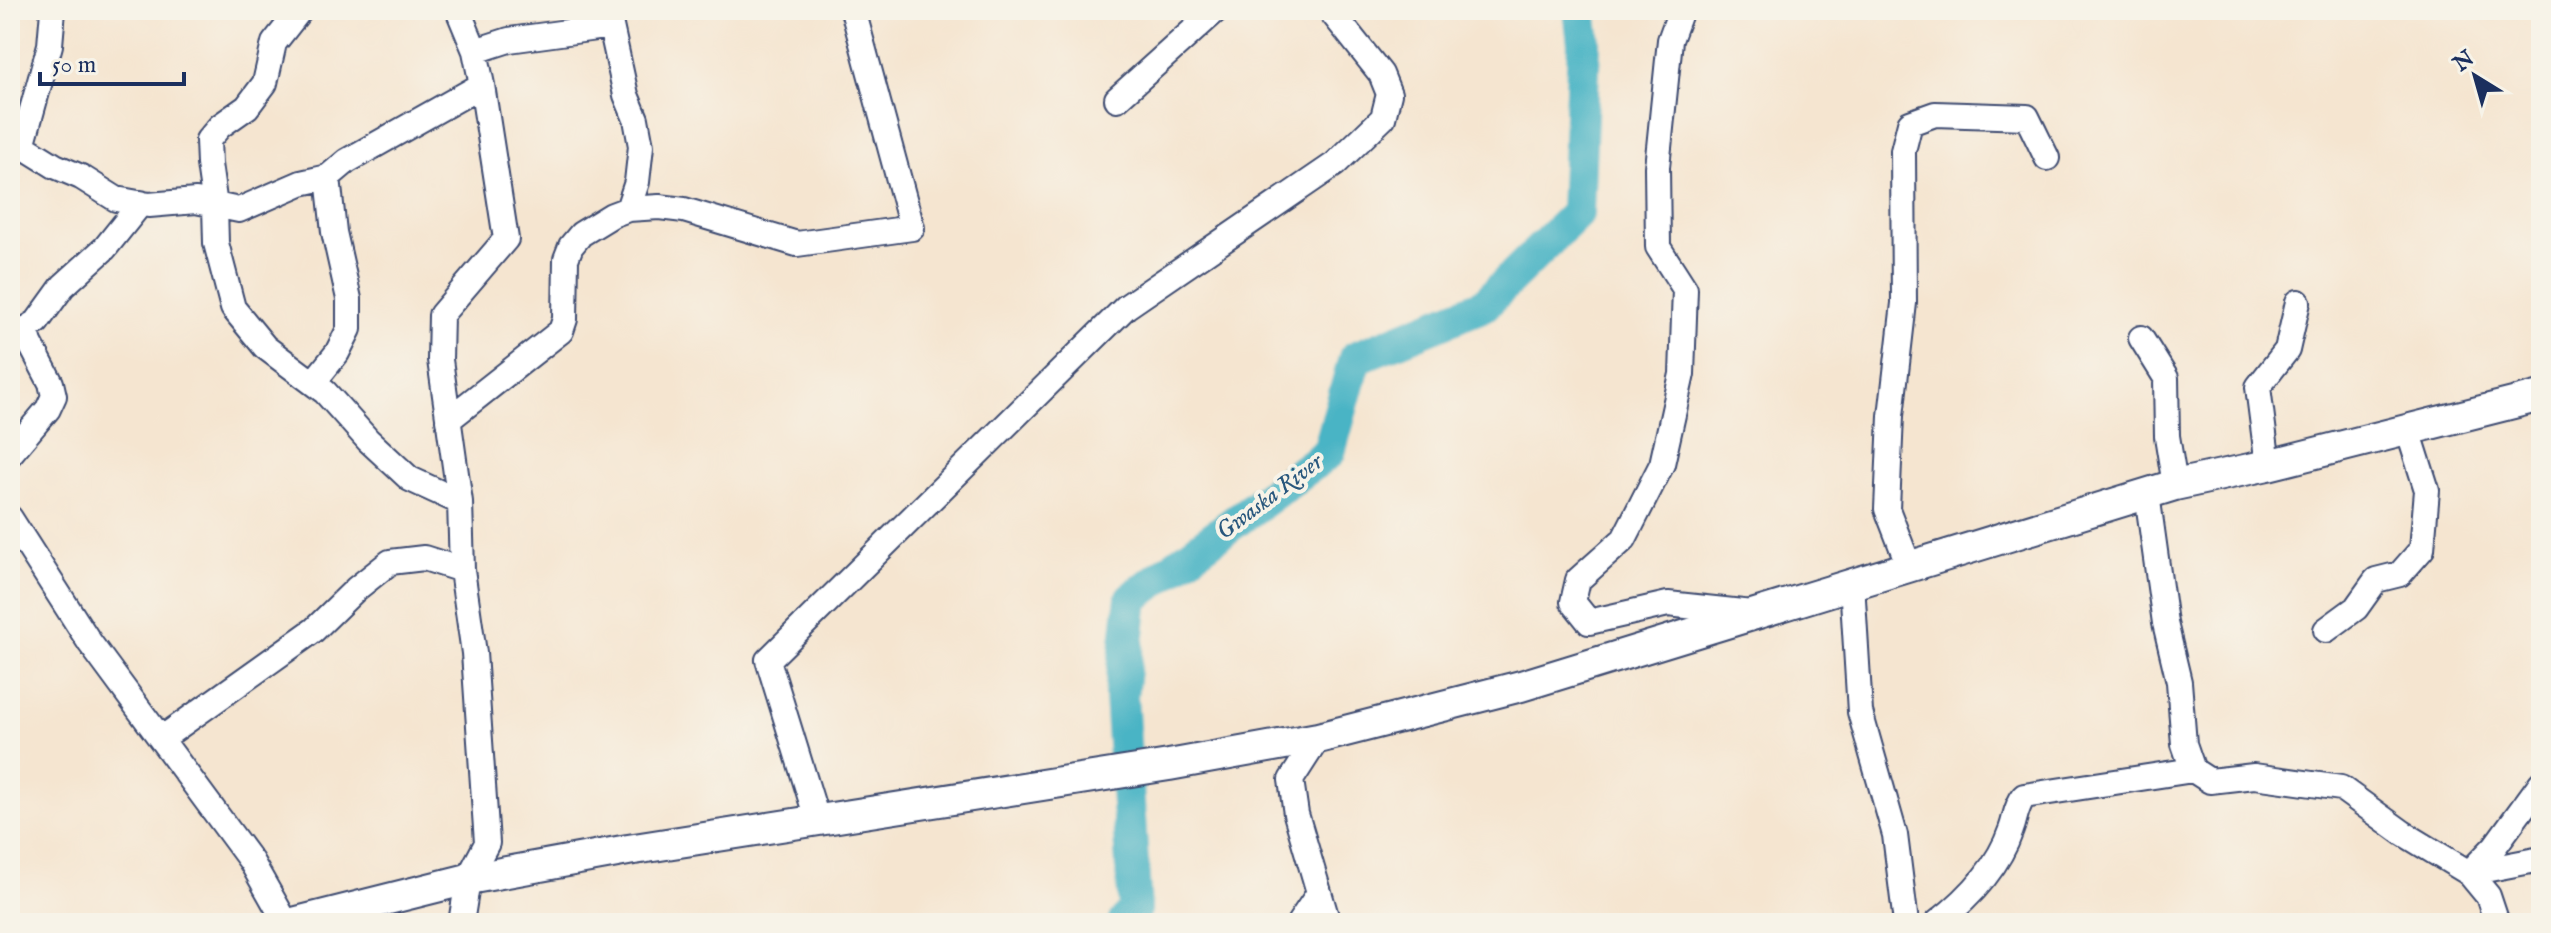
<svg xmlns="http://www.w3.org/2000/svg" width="2551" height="933" viewBox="0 0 2551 933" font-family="'IM FELL English',serif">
<rect width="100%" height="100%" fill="#f7f3e8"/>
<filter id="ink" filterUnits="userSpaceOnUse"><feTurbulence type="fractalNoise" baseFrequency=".0125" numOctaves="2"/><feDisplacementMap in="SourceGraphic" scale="16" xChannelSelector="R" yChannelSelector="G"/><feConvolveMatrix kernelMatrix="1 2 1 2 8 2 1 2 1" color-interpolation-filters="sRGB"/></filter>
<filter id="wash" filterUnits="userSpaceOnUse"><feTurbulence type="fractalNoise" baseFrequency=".006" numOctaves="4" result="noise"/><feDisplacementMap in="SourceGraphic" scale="32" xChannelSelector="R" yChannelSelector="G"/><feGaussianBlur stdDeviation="1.8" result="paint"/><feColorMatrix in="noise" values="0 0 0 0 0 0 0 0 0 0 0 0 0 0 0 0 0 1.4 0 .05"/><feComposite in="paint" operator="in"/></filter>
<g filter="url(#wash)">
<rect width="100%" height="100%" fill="#f5e5d0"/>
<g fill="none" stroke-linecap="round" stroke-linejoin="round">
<path stroke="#48b4c5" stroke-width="34" d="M1124,923l11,-14 -14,-213 11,-98 197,-146 26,-94 129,-53 93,-92 7,-170 -4,-33"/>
</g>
</g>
<g filter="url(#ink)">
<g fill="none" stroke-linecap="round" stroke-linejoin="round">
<g stroke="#3c4a6f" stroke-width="28">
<path id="minor" d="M300,10l-26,33 -9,40 -18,24 -27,19 -12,14 1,24 6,42 1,37 17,65 32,39 60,45 43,48 42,39 50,23
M458,10l17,41 7,34 24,154 -65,76 -1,45 20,142 2,68 12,83 13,190 -19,36 -7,44
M1681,10l-11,30 -13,127 1,80 27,42 -3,85 -20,90 -38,75 -46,41 -5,22 16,20 79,-18 84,9
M475,51l34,-11 102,-14 15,69 10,24 5,27 -4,36 -9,27
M1117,99l99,-89
M10,138l45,28 26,11 35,22 33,6 47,-4 43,9 62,-27 27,-6 19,-16 135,-76
M22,146l28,-101 3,-35
M2141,338l25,40 1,58 8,49
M313,383l24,-30 12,-24v-30l-15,-67 -6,-55
M448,420l113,-89 4,-12 1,-60 5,-13 10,-12 31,-19 16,-6 31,-2 25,3 113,34 115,-16 -59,-218
M10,454l38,-45 6,-13 -3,-13 -21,-40 -4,-14 11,-7 26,-36 42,-38 36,-45
M2268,465l-10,-78 29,-37 11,-48
M2147,494l18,129 14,59 5,62 9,26 17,11 44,-5 87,12 62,45 66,40 19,23 9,27
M10,518l80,125 161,218 35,62
M1909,566l-22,-57 4,-93 13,-113 -1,-152 7,-28 25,-9 92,3 20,41
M1852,583l8,129 35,123 11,88
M2326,630l30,-22 20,-28 24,-6 22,-25 5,-59 -19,-60
M1318,738l-27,42 5,34 32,109
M161,739l153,-109 42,-41 34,-27 34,-4 38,12
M2541,783l-46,63 -26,27 72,-14
M817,819l-49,-159 358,-353 209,-143 48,-46 6,-24 -8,-20 -51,-64
M1299,923l20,-30
M1937,923c31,-24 61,-55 74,-93 5,-13 4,-22 13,-34l169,-26"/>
</g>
<g stroke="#3c4a6f" stroke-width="34">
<path id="major" d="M293,923l175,-44 160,-29 541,-85 149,-27 203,-52 654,-201 93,-20 273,-69"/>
</g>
<use href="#minor" stroke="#fff" stroke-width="24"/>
<use href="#major" stroke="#fff" stroke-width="30"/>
</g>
</g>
<g text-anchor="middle" stroke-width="8" stroke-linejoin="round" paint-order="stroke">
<g font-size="24" font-style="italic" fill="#28577d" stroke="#f7f3e8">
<text transform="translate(1269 496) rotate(-37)" y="8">Gwaska River</text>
</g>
</g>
<rect width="2551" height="933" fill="none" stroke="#f7f3e8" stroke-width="40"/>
<g transform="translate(2475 76) rotate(323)" stroke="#f7f3e8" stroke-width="6" paint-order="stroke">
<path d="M0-6L14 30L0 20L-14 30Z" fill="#1b2f5e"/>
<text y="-12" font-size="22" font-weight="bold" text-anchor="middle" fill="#1b2f5e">N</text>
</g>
<path d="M40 72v12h144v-12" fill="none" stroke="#1b2f5e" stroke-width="4"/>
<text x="52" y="72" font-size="24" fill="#1b2f5e" stroke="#f7f3e8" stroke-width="6" paint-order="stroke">50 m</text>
</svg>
